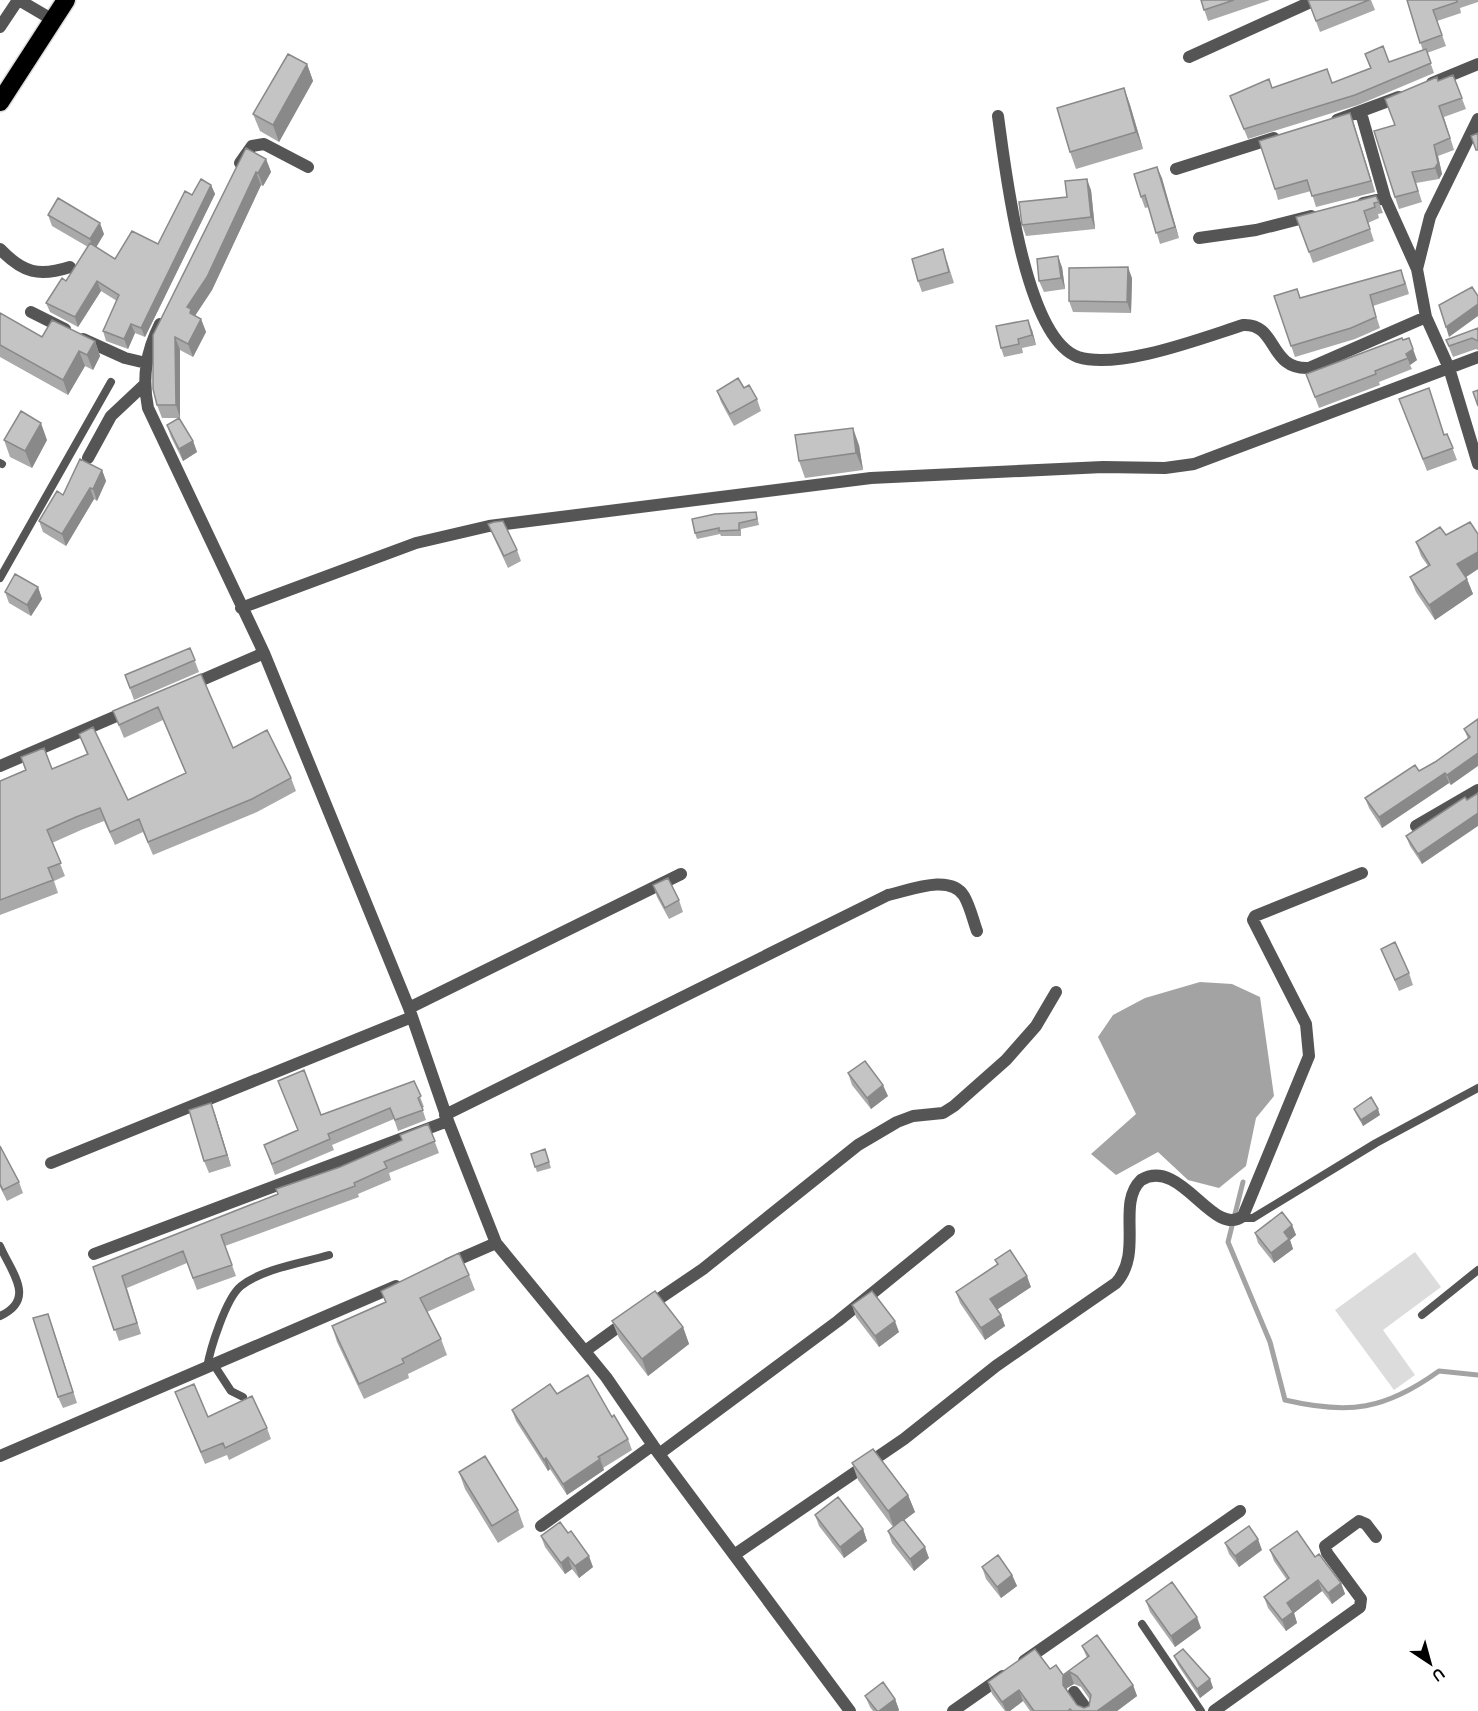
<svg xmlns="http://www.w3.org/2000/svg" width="1478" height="1711" viewBox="0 0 1478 1711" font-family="Quicksand,sans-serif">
<rect width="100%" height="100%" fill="#fff"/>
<path fill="#dcdcdc" d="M1415,1252l26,35 -58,43 32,45 -21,15 -59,-80z"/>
<path fill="#a3a3a3" d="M1200,982l32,2 28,13 14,99 -18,22 -10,48 -27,22 -31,-8 -30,-28 -42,23 -25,-21 45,-40 -38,-77 15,-22 32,-17z"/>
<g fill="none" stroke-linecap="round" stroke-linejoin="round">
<path stroke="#a3a3a3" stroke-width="5" d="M1243,1182l-15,60 42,100 15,58c64,15 100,10 154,-29l39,4"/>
<g stroke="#dbdbdb" stroke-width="21">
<path id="highway" d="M0,102l66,-102"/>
</g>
<path stroke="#555" stroke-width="8" d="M0,463l2,1
M0,578l111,-196
M1241,1218h12l123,-75 102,-55
M0,1246c11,26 37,53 0,70
M1422,1315l56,-45
M214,1365l17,26 12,6
M207,1368c3,-19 19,-70 34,-82 23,-18 61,-23 88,-31
M1142,1624l59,87"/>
<path stroke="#555" stroke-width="12" d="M19,0l34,20
M0,27l18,-27
M1189,57l126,-57
M1432,83l46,-19
M1361,113l24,85 32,71
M998,116c7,51 26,222 80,241 41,13 124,-19 165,-32 35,-2 25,45 66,43l117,-51
M1478,119l-48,98 -13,52 9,48 23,51 29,96
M1337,120l62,-23
M240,163l12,-17 12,-2 44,23
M1176,169l98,-31
M1363,203l22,-5
M1199,238l57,-8 55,-14
M0,249c23,24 39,28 70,18
M31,312l34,17
M160,324c-14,28 -18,53 -12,84l116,245 145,355 39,113 48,122 110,134 53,77 191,257
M83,339l42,19 21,5
M88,458l23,-42 33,-31
M241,608l175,-65 73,-17 382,-48 232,-11 62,1 29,-4 284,-107
M188,686l76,-33
M0,766l128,-55
M1416,826l62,-36
M409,1008l272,-134
M445,1115l443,-220c20,-4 62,-22 76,1 6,10 9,24 13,35
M51,1163l361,-146
M94,1254l354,-133
M448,1264l48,-21
M647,1307l56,-38 155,-124 39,-23 16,-6 30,-3 11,-7 52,-46 30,-34 20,-34
M585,1351l43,-31
M659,1454l179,-133 111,-90
M0,1456l396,-170
M541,1526l112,-81
M734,1555l170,-116 92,-73 120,-83c28,-31 0,-79 25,-103 40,-24 72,59 102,36l66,-160 -3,-32 -53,-104 2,-4 107,-43
M1024,1661l216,-150
M1074,1692l14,19
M953,1711l50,-35
M1214,1711l146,-104 1,-8 -34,-46 -2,-7 34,-25 7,3 10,13"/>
<use href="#highway" stroke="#000" stroke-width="18"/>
</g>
<path fill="#a9a9a9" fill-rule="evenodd" d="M1201,0h69l-62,21z
M1308,0h63l4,10 -55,22z
M1407,0h71v2l-18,6 1,5 -24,8 9,25 -19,7 7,20 -76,32 -110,34 -18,-43 42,-8 60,-5 38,-15 -5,-14 24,8 34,-11z
M307,64l6,17 -34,61 -19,-11 -7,-17z
M1453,75l13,34 -22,8 10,33 -16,6 4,18 -3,5 -23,4 6,19 -23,7 -4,-12v-72l43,-44z
M1124,88l6,17 13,44 -67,20 -6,-17z
M1350,113l25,79 -59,15 -5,-16 -33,9 -3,-11z
M246,148l20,11 5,13 -8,14 -2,-1 -49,105 -17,26 6,3 5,13 -13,25 -13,-7v68h-18l-5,-13 -4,-16z
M1157,167l22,71 -19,6 -11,-37 -4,1 -4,-11z
M211,185l4,9 -70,143 -10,-4 -7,16 -22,-8 -3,-10 14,-30 -16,-10 -23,36 -28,-15 -4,-9 20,-22 22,-34 -36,-21 -4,-11 56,19 -8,13 19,12 43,-15 34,-49z
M1091,190l4,39 -69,7 -4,-11 45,-28z
M1379,202l4,11 -5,1 1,4 -11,5 6,18 -61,22 -17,-46z
M947,261l7,22 -32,9 -4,-11z
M1062,267l3,22 -21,3 -5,-11z
M1132,278l-1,35 -58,-1 -4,-11z
M1405,280l4,14 -36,12 7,22 -25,11 -60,18 -21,-61 23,-7 3,9z
M0,313l42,24 53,4 5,15 -7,14 -8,-4 -17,29 -68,-38z
M1478,328v22l-2,-1 -23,8 -7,-17z
M1032,330l4,15 -14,3 1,5 -19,4 -3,-9z
M1403,340l14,20 -7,5 2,4 -33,13 1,3 -61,23 -13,-34z
M744,388l13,11 4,12 -27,15 -13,-24 -4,-11z
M1399,399h34l11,36 3,-1 10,26 -30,11z
M167,425l26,16 4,11 -14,9 -12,-24z
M4,440h43l-15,28 -22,-11z
M859,445l4,25 -58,8 -6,-17z
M102,470l4,11 -9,20 -3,-2 -28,47 -23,-14 -4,-11 24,-26z
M756,512l3,13 -18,4v7h-20l-1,-2 -23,5 -2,-6z
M488,524l29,26 4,11 -13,7 -15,-32z
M1446,535l32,34 -12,8 7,17 -38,26 -19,-28 -6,-15 18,-11 -7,-10 -5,-14z
M38,587l4,12 -11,17 -22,-13 -4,-11z
M190,648l9,24 -65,28 -9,-25z
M201,674l32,74 58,30 5,13 -39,21 -104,43 -10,-23 -28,13 -11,-24 -23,9 -29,13 13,33 -11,5 4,12 -58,22v-134l25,-11 -4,-13 31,12 35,-14 -8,-21 49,66 58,-27 -23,-53 -39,18 -11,-27z
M1478,719l-27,66 -2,-2 -67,45 -13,-20 -4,-10 54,-27 16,-9 33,-23 -4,-10z
M1467,800l-45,64 -12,-18 -4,-10z
M653,885l26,15 4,12 -14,7 -12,-22z
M1381,949l28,24 4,12 -14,6z
M848,1073l40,23 -17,13 -19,-24z
M414,1081l10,26 -2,1 4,12 -28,11 -4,-12 -62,26 2,5 -59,25 -11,-30z
M1354,1109l26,6 -17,11 -7,-12z
M215,1114l16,52 -22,7 -5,-12z
M428,1124l11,29 -50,20 2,7 -33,14 1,3 -134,49 11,30 -39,14 -10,-27 -60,25 14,46 -22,7 -26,-74 185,-73 124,-54z
M0,1146l19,36 4,11 -16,8 -7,-14z
M545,1149l6,19 -14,4 -6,-18z
M1292,1225l4,10 -6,5 3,9 -19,14 -16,-20 -3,-10z
M995,1260l36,27 -34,22 4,6 4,11 -20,14 -25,-37 -4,-11 41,-28z
M469,1275l6,15 -48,22 14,27 6,16 -39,19 1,4 -45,21 -27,-57 -5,-16 53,-24 -4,-11z
M852,1305l47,27 -20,15 -23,-30z
M612,1321l71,6 6,17 -41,32 -29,-38z
M52,1325l25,78 -14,5 -5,-11z
M175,1392l33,25 59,11 4,11 -42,21 -2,-5 -22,9z
M557,1394l55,23 16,22 4,11 -29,18 1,2 -37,25 -17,-26 -2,2 -32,-50 -4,-11z
M852,1463l56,32 7,17 -11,8 25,38 -15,13 -22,-28 -4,-12 5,-4 -35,-47z
M459,1472l59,38 6,17 -26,16 -33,-54z
M815,1515l48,14 4,12 -23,17 -25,-32z
M541,1536l52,31 -14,11 -7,-9 -7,5 -20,-27z
M1225,1543l37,7 -23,17 -10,-13z
M1270,1550l45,7 26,26 4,11 -13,10 -10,-13 -28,22 3,10 -11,8 -18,-23 -4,-11 23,-17 -13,-19z
M982,1567l30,8 5,11 -16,12 -15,-19z
M1146,1601l55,27 -26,19 -25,-35z
M1082,1646l51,39 4,11 -20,15h-87l-7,-10 -13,10h-5l-13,-17 -4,-12 62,-13 13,6 24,-17zM1074,1684l7,3 9,13 -1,6 -5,2 -7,-3 -10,-15v-2z
M1174,1656l36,23 3,9 -13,10 -22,-33z
M865,1696l30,3 4,11 -1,1h-25l-3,-4z"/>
<path fill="#898989" d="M307,64l6,17 -34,61 -6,-17z
M1124,88l6,17 13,44 -7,-17z
M1350,113l4,11 21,68 -4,-11z
M1434,145l4,11 4,18 -3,5 -4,-11z
M266,159l5,13 -8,14 -5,-13z
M1157,167l5,11 17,60 -4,-11z
M256,172l5,13 -49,105 -20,30 -5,-13z
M1087,179l4,11 4,39 -4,-12z
M211,185l4,9 -70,143 -4,-9z
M100,223l4,11 -10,17 -4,-12z
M1058,256l4,11 3,22 -4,-11z
M1128,267l4,11 -1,35 -4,-11z
M97,281l4,10 -23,36 -3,-10z
M1478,304v12l-29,21 -3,-10z
M201,319l5,13 -13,25 -5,-13z
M1028,320l4,10 4,15 -4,-10z
M131,324l4,9 -7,16 -4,-10z
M175,337l5,13v68l-4,-13z
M95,341l5,15 -7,14 -6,-15z
M1413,349l4,11 -7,5 -4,-11z
M79,351l6,15 -17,29 -5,-15z
M41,423l6,17 -15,28 -7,-17z
M853,428l6,17 4,25 -7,-17z
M193,441l4,11 -14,9 -4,-12z
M102,470l4,11 -9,20 -4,-12z
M90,488l4,11 -28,47 -4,-12z
M1478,552v17l-15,10 -6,-15z
M1467,579l6,15 -38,26 -6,-15z
M38,587l4,12 -11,17 -4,-11z
M1478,753v13l-27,19 -4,-10z
M1445,773l4,10 -67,45 -3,-11z
M1478,813v13l-56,38 -4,-10z
M883,1085l5,11 -17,13 -4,-11z
M211,1103l4,11 16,52 -4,-11z
M1378,1109l2,6 -17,11 -2,-6z
M1292,1225l4,10 -6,5 3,9 -19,14 -3,-10 13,-21z
M1027,1276l4,11 -36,24 -5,-12z
M1001,1315l4,11 -20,14 -4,-12z
M895,1321l4,11 -20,15 -4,-11z
M683,1327l6,17 -41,32 -6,-17z
M546,1458l4,11 -2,2 -4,-11z
M600,1459l4,11 -37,25 -4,-11z
M908,1495l7,17 -21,16 -6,-17z
M863,1529l4,12 -23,17 -4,-11z
M1258,1539l4,11 -23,17 -4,-11z
M925,1547l4,11 -15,13 -4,-12z
M589,1556l4,11 -14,11 -4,-12z
M568,1557l4,12 -7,5 -4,-11z
M1012,1575l5,11 -16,12 -4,-11z
M1318,1580l4,11 -28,22 3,10 -11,8 -4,-11 5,-17z
M1341,1583l4,11 -13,10 -4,-11z
M1197,1617l4,11 -26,19 -4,-11z
M1070,1672l4,12 -7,4v8l-4,-11v-8z
M1210,1679l3,9 -13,10 -3,-9z
M1133,1685l4,11 -20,15h-20z
M1019,1690l4,11 -13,10h-4l-4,-9z
M895,1699l4,11 -1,1h-19z"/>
<path fill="#c4c4c4" stroke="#898989" stroke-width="1.5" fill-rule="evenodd" d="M1201,0h33l-30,10z
M1308,0h61l-53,21z
M1407,0h50v2l-24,8 9,25 -22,8z
M1383,46l6,16 37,-13 5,14 -76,32 -111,34 -14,-33 39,-17 3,9 55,-19 5,14 39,-15 -6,-14z
M288,54l19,10 -34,61 -20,-11z
M1453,75l9,23 -23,8 11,32 -16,7 4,18 -3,5 -23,4 6,19 -23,6 -21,-66 21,-6 -10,-26 52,-22 1,4z
M1124,88l12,44 -66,20 -13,-44z
M1350,113l21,68 -59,15 -5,-16 -32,9 -16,-48z
M1478,133v17h-2l-5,-14z
M246,148l20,11 -8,14 -2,-1 -49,105 -20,30 4,2 -1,4 11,6 -13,25 -13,-7 1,68h-19l-4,-16v-54z
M1157,167l18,60 -19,6 -11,-38 -4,2 -7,-23z
M201,179l10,6 -70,143 -10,-4 -7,15 -21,-8 16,-36 -22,-14 -22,36 -29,-14 16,-25 4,3 24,-38 25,16 17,-28 26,13 27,-53 7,4z
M1087,179l4,38 -69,8 -3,-23 48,-5 -2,-16z
M1376,196l3,6 -5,1 1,4 -11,4 6,18 -61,23 -13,-35z
M58,198l42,25 -10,16 -42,-24z
M943,249l6,23 -31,9 -6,-22z
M1058,256l3,22 -22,3 -2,-22z
M1128,267l-1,35 -58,-1v-33z
M1401,270l4,14 -35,11 6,22 -25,11 -60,18 -17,-50 23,-7 3,9z
M1472,287l6,9v8l-32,23 -7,-22z
M0,313l42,24 10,-17 43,21 -8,14 -8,-4 -16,29 -63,-35z
M1028,320l4,15 -14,4 1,5 -18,4 -5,-22z
M1478,328v13l-6,-3 -23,8 -3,-6z
M1402,338l1,2 6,-2 4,11 -7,5 2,4 -33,13 1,3 -61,23 -9,-23z
M738,378l6,10 5,-3 8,14 -27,15 -13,-23z
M1429,388l15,47 3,-1 6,14 -30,11 -24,-60z
M1478,390v16l-5,-14z
M21,411l20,12 -16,28 -21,-11z
M179,418l14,23 -14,8 -12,-24z
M853,428l3,25 -57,8 -4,-26z
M80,459l22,11 -9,19 -3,-1 -28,46 -23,-13 18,-30 6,4z
M756,512l1,7 -18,4v7l-20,1v-3l-24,5 -3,-14 23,-5z
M503,521l14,29 -13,6 -16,-32 6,-2z
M1470,522l8,12v18l-21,12 10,15 -38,26 -19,-28 20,-12 -14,-23 24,-15 6,8z
M15,574l23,13 -11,18 -22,-13z
M190,648l5,12 -65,28 -5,-13z
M201,674l32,74 34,-18 24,48 -39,21 -104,43 -9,-23 -29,13 -10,-24 -24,9 -29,13 14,33 -13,5 5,12 -53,20v-119l26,-11 -5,-13 23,-9 8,21 36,-15 -9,-20 14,-7 35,73 58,-27 -28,-66 -39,18 -6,-14z
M1478,719v34l-31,22 -2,-2 -66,44 -14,-19 50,-33 4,6 16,-9 35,-25 -6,-8z
M1478,793v20l-60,41 -12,-18 59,-39 2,3z
M668,878l11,22 -14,8 -12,-23z
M1395,942l14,31 -14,7 -14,-31z
M865,1061l18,24 -16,13 -19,-25z
M304,1070l17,45 93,-34 7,15 -3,2 5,12 -28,10 -5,-12 -62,26 2,5 -58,25 -8,-19 34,-15 -20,-49z
M1371,1097l7,12 -17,11 -7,-11z
M211,1103l16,52 -23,6 -15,-51z
M428,1124l7,17 -51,21 3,6 -33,15 1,3 -134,49 11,30 -39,13 -10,-27 -61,25 15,47 -23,7 -21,-63 185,-73 -2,-5 64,-22 62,-27 -2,-5z
M0,1146l19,36 -16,8 -3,-6z
M545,1149l4,13 -14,5 -4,-13z
M1282,1212l10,13 -8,7 5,7 -18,14 -16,-20z
M1010,1250l17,26 -37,23 11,16 -20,13 -25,-36 42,-28 -3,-4z
M459,1253l10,22 -49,23 21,41 -39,20 2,4 -45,21 -27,-58 54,-24 -5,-11z
M655,1291l28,36 -41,32 -30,-38z
M872,1291l23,30 -20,15 -23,-31z
M48,1314l25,78 -15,5 -25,-79z
M588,1375l24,42 2,-2 14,24 -30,18 2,2 -37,25 -17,-26 -2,2 -32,-50 38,-26 7,10z
M194,1384l14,33 44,-21 15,32 -42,20 -2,-5 -22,9 -26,-60z
M873,1449l35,46 -20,16 -36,-48z
M485,1456l33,54 -26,16 -33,-54z
M838,1497l25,32 -23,18 -25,-32z
M903,1519l22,28 -15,12 -22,-28z
M560,1522l8,11 3,-2 18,25 -14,10 -7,-9 -7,6 -20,-27z
M1249,1526l9,13 -23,17 -10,-13z
M1297,1531l18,26 4,-3 22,29 -13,10 -10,-13 -31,23 6,9 -11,8 -18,-23 25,-19 -19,-28z
M998,1555l14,20 -15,12 -15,-20z
M1172,1582l25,35 -26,19 -25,-35z
M1097,1635l36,50 -36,26h-25l-2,-2 -2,2h-34l-15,-21 -17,12 -14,-20 47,-33 15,20 6,-4 7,10 26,-19 -7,-10zM1070,1672l7,4 14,19 -2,11 -5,2 -7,-3 -14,-20v-8z
M1183,1649l27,30 -13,10 -23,-33z
M883,1682l12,17 -16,12h-2l-12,-15z"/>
<g transform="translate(1430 1663) rotate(144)" stroke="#ffffff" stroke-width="4.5" paint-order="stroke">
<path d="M0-4.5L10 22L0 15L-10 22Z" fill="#000000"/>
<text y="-9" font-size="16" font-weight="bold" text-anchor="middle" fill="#000000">U</text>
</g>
</svg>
